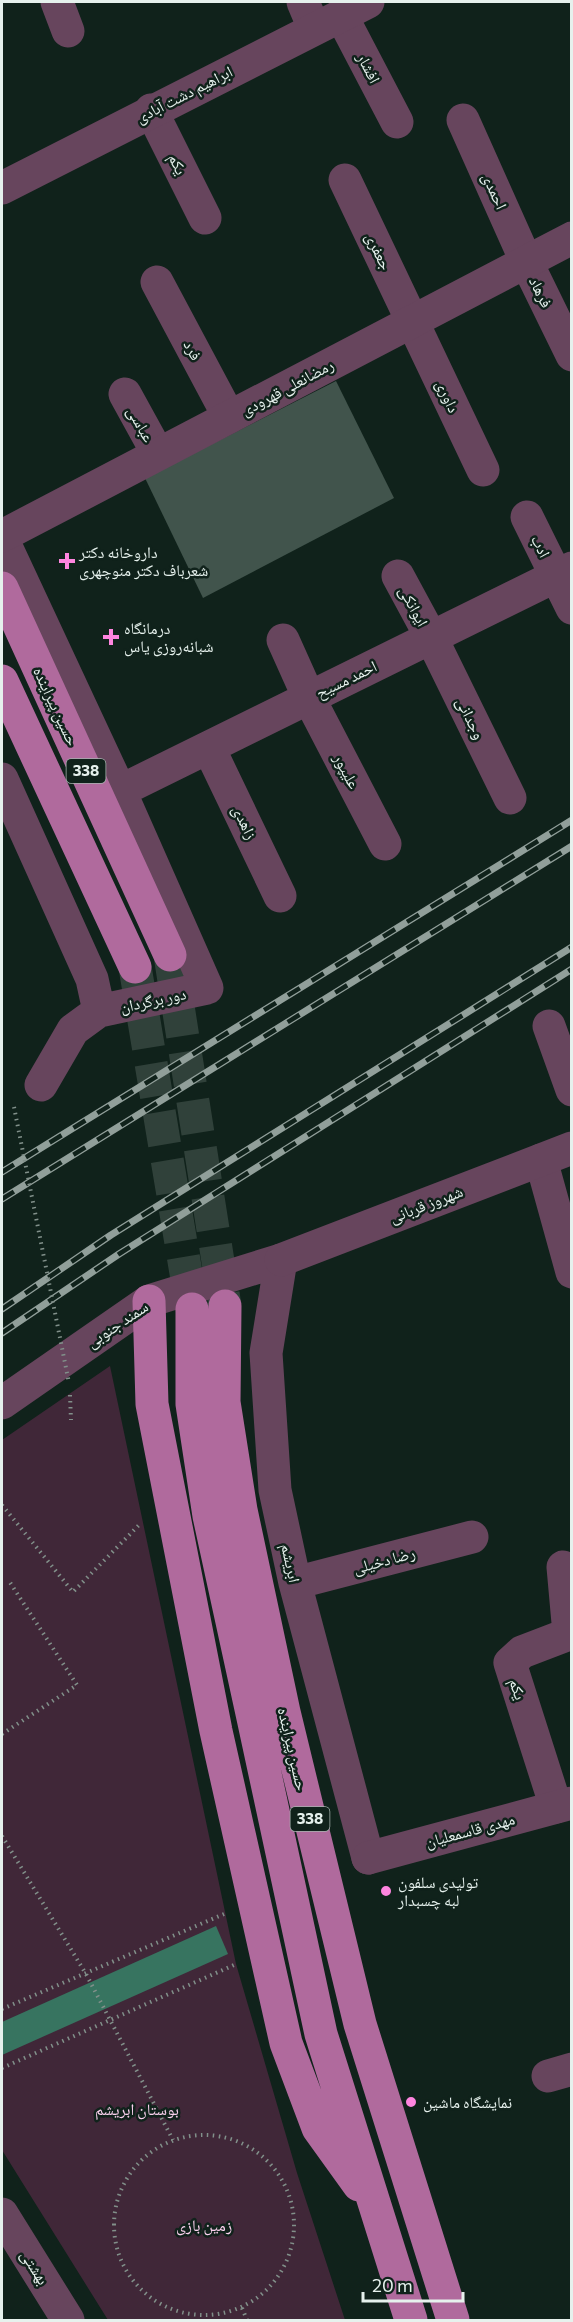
<svg xmlns="http://www.w3.org/2000/svg" width="573" height="2322" viewBox="0 0 573 2322" font-family="Commissioner,'Noto Naskh Arabic',sans-serif">
<rect width="100%" height="100%" fill="#10221b"/>
<path fill="#402738" d="M110,1366l126,598 61,209 48,147h-237l-106,-170v-710z"/>
<path fill="#377460" d="M216,1926l12,28 -226,101v-33z"/>
<path fill="#41544c" d="M336,381l58,117 -191,100 -58,-120z"/>
<g fill="none" stroke-linecap="round" stroke-linejoin="round">
<path stroke="#30413a" stroke-width="33" stroke-dasharray="33 16" stroke-linecap="butt" d="M170,955l55,351
M135,967l57,342"/>
<path stroke="#81908a" stroke-width="4" stroke-dasharray="1.5 4.5" stroke-linecap="butt" d="M70,1395l1,25
M2,1505l71,87 68,-69
M2,1734l75,-49 -68,-104
M2,1836l84,138 87,166
M2,2009l222,-95
M2,2068l232,-103
M114 2225a90 90 0 1 1 180 0a90 90 0 1 1-180 0Z
M242,2308l5,12"/>
<path stroke="#67455d" stroke-width="33" d="M57,2l11,29
M303,2l11,26
M341,15l56,107
M151,110l54,108
M463,120l63,141 46,94
M345,180l138,290
M157,282l72,135
M125,394l33,60
M527,517l45,91
M2,538l118,253 87,197 -108,23 -26,19 -32,55
M398,576l33,61 79,161
M283,640l26,58 76,146
M209,748l71,148
M2,779l90,200 7,32
M120,791l452,-223
M549,1026l23,64
M541,1160l31,112
M2,1403l147,-102 132,-41 -15,93 9,137 20,93 73,275
M295,1583l177,-46
M556,1807l-46,-144 12,-11 47,-18 -6,-67
M548,2076l24,-7"/>
<path stroke="#67455d" stroke-width="33" d="M2,188l366,-186
M2,536l570,-298
M281,1260l291,-112
M368,1858l204,-55
M2,2214l66,106"/>
<path stroke="#b06a9d" stroke-width="33" d="M2,588l168,367
M2,681l133,286
M149,1301l3,103 64,327 70,312 32,85 41,57
M225,1306l-1,96 17,108 43,202 76,312 93,296
M192,1309v95l17,112 44,202 68,316 90,286"/>
<g stroke="#919f9a" stroke-width="7">
<path id="rail" d="M2,1172l570,-352
M2,1199l570,-353
M2,1309l109,-74 461,-288
M2,1333l117,-79 453,-285"/>
</g>
<use href="#rail" stroke="#10221b" stroke-width="4.5" stroke-dasharray="14" stroke-linecap="butt"/>
<path stroke="#81908a" stroke-width="4" stroke-dasharray="1.5 4.5" stroke-linecap="butt" d="M14,1107l55,276"/>
</g>
<g fill="#fe85df" stroke="#10221b" stroke-width="2">
<path d="M64 552h6v6h6v6h-6v6h-6v-6h-6v-6h6z"/>
<path d="M108 628h6v6h6v6h-6v6h-6v-6h-6v-6h6z"/>
<circle cx="386" cy="1891" r="6"/>
<circle cx="411" cy="2102" r="6"/>
</g>
<g text-anchor="middle" stroke-width="5" stroke-linejoin="round" paint-order="stroke">
<g fill="#10221b" stroke="#a6b3ae" stroke-width="1.5">
<rect x="66.5" y="759" width="39" height="24" rx="4.5"/>
<rect x="290.5" y="1807" width="39" height="24" rx="4.5"/>
</g>
<g font-size="15" font-weight="bold" fill="#e6f1ed">
<text x="86" y="776">338</text>
<text x="310" y="1824">338</text>
</g>
<g font-size="16" fill="#e6f1ed" stroke="#10221b">
<text transform="translate(369 68) rotate(63)" y="6">افشار</text>
<text transform="translate(184 94) rotate(-27)" y="6">ابراهیم دشت آبادی</text>
<text transform="translate(178 164) rotate(64)" y="6">یکم</text>
<text transform="translate(495 191) rotate(66)" y="6">احمدی</text>
<text transform="translate(379 251) rotate(64)" y="6">جعفری</text>
<text transform="translate(541 292) rotate(64)" y="6">فرهاد</text>
<text transform="translate(193 350) rotate(62)" y="6">فرد</text>
<text transform="translate(287 387) rotate(-28)" y="6">رمضانعلی قهرودی</text>
<text transform="translate(448 396) rotate(65)" y="6">داوری</text>
<text transform="translate(141 424) rotate(61)" y="6">عباسی</text>
<text transform="translate(541 546) rotate(63)" y="6">ادب</text>
<text transform="translate(414 606) rotate(62)" y="6">ایوانکی</text>
<text transform="translate(346 679) rotate(-26)" y="6">احمد مسیح</text>
<text transform="translate(56 706) rotate(65)" y="6">حسین پیراینده</text>
<text transform="translate(471 718) rotate(64)" y="6">وجدانی</text>
<text transform="translate(347 771) rotate(62)" y="6">علیپور</text>
<text transform="translate(245 822) rotate(64)" y="6">زاهدی</text>
<text transform="translate(153 1000) rotate(-12)" y="6">دور برگردان</text>
<text transform="translate(426 1204) rotate(-21)" y="6">شهروز قربانی</text>
<text transform="translate(117 1324) rotate(-34)" y="6">سمند جنوبی</text>
<text transform="translate(384 1560) rotate(-15)" y="6">رضا دخیلی</text>
<text transform="translate(291 1563) rotate(78)" y="6">ابریشم</text>
<text transform="translate(518 1689) rotate(72)" y="6">یکم</text>
<text transform="translate(293 1749) rotate(77)" y="6">حسین پیراینده</text>
<text transform="translate(470 1830) rotate(-15)" y="6">مهدی قاسمعلیان</text>
<text transform="translate(35 2267) rotate(58)" y="6">بهشتی</text>
</g>
<g font-size="16" fill="#e6f1ed" stroke="#10221b" text-anchor="start">
<text x="79" y="558">داروخانه دکتر<tspan x="79" dy="18">شعرباف دکتر منوچهری</tspan></text>
<text x="124" y="634">درمانگاه<tspan x="124" dy="18">شبانه‌روزی یاس</tspan></text>
<text x="398" y="1888">تولیدی سلفون<tspan x="398" dy="18">لبه‌ چسبدار</tspan></text>
<text x="423" y="2108">نمایشگاه ماشین</text>
</g>
<g font-size="16" fill="#fcd1ef" stroke="#10221b">
<text x="137" y="2115">بوستان ابریشم</text>
<text x="204" y="2231">زمین بازی</text>
</g>
</g>
<rect width="573" height="2322" fill="none" stroke="#e6f1ed" stroke-width="6"/>
<path d="M363 2292v9h100v-9" fill="none" stroke="#e6f1ed" stroke-width="3"/>
<text x="372" y="2292" font-size="18" fill="#e6f1ed" stroke="#10221b" stroke-width="4.5" paint-order="stroke">20 m</text>
</svg>
